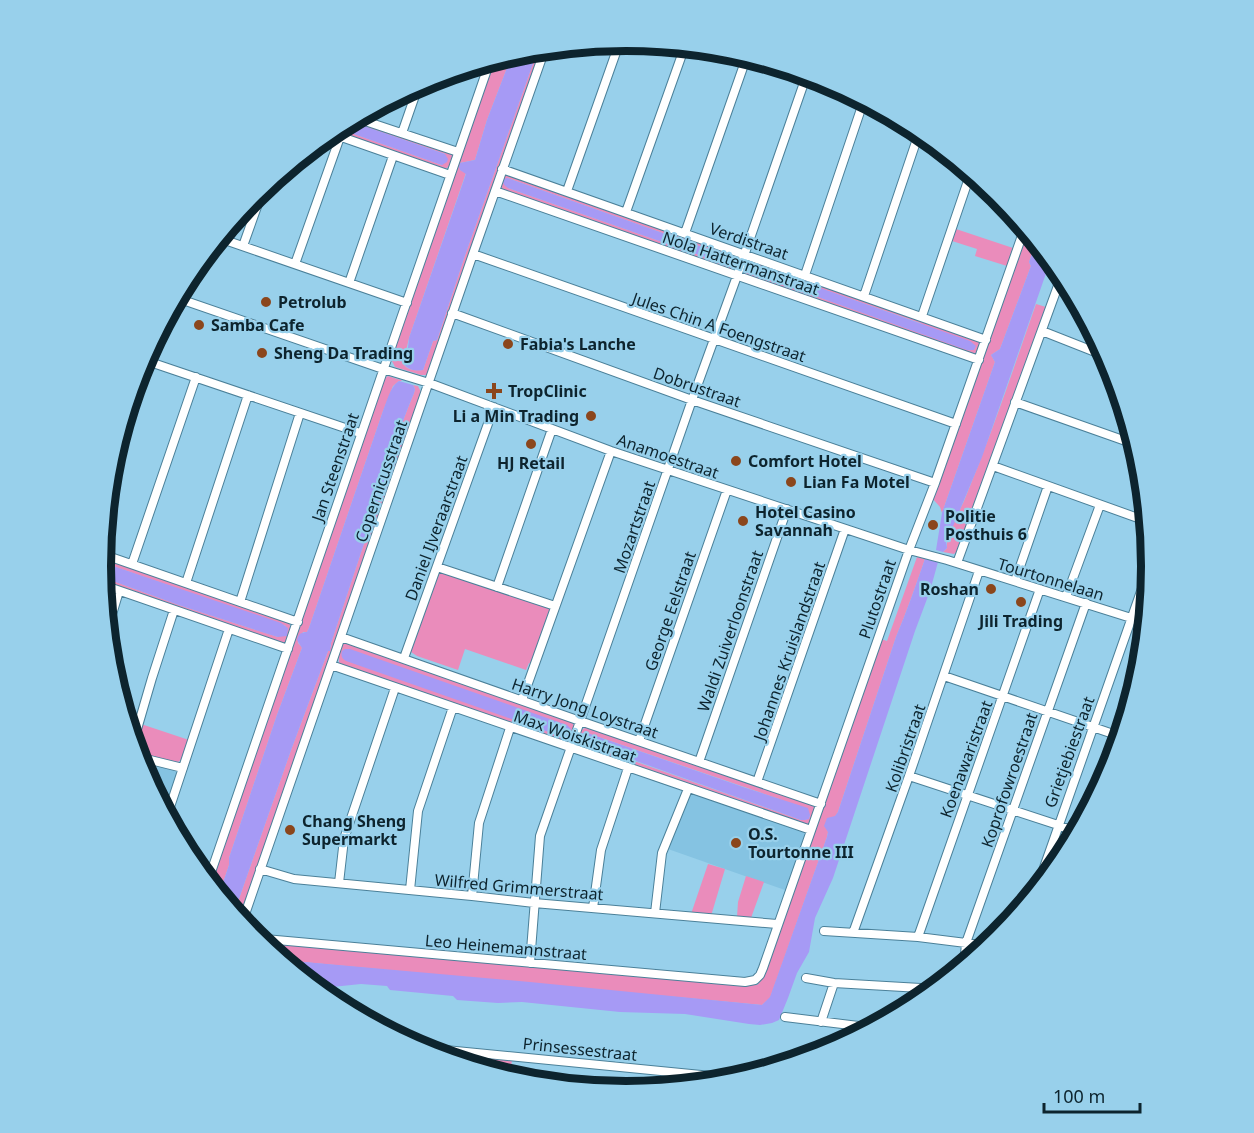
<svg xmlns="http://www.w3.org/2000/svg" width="1254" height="1133" viewBox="0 0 1254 1133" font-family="'Noto Sans',sans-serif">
<rect width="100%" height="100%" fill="#98d0eb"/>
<path fill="#85c3e2" d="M141,767l32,1 4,5 -11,42z
M692,795h4l105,36 3,2 1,5 -20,52 -117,-41 20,-52z"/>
<path fill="#ea8cbb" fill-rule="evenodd" d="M538,49h4l-114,324 -2,2h-5l-26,-8 -4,-8 103,-299 18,-5 -25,65 -12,40 -15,3v7l6,3 -57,165 -6,26c5,6 12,7 20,6l10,-29 4,-1 27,-82z
M353,119l99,34 1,3c-2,7 -3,13 -11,13l-110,-38 5,-3 105,37 3,-11 -96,-33z
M508,175l230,81 1,3 -2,10 -5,2 -228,-80 -3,-5 2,-10zM507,178l226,80 2,8h-4l-223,-78z
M956,229l57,19 -6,18 -32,-10 2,-7 -25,-8z
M1027,229l10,12 -8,21 2,4 -31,83 -9,6 4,7 -53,151 -2,-6 -8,-9z
M748,260l228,79 4,5 -5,10 -2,1 -226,-79 -4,-5 3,-10zM750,264l170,59 51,28 -223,-79 -2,-2z
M1036,304l10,3 -90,245 -2,2 -11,-2 4,-4c-2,-11 12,-36 17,-47 27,-65 49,-131 72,-197z
M388,376l13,4 1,1h-3l-6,5 -10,25 -74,217 -2,4h-4l-5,11 3,3 1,2 -25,67 -48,143v7l-10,30 -10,-12 86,-244 89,-260z
M413,385l5,1 3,6 -48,145 -133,383 -6,-7 57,-163 37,-99 3,-5v-3l54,-163c7,-30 17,-58 29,-87l1,-4z
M102,557l187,65 2,7 -5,13 -3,1 -181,-62v-4l77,28 99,32 8,-11 -185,-64z
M917,557l8,2c-9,26 -18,52 -29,78l-58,175 -11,17 1,3 -1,5 -57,161 -8,7 -480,-45 -23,-18 429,39 69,4 3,-3 77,-214 44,-129 6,2z
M442,572l109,36v3l-19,53 -3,-1 -3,7 -61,-21 -7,21 -41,-14 -6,-4 26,-76z
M344,642h3l225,80 3,5 -4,13 -7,3 -224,-77c-3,-7 0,-18 4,-24z
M141,724l48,16c-3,7 -4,18 -11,22l-41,-8 -3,-8z
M587,727l222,76 5,4 1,3 -6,16 -227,-78c-7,-5 -4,-11 -1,-18zM582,733h5l195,67 28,15 -1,3 -4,2h-4l-218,-77 -3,-5z
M708,864l17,5 -14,47 -20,-2z
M746,876l18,6 -13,36 -14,-1 1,-15z
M488,1056l24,3 -2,19 -24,-7z"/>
<path fill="#a69af5" d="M538,49l-74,209 -27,82 -4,1 -10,29c-10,2 -21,-2 -21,-14l6,-8 1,-10 57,-164 -6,-4 -1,-3 1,-4 15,-3 12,-40 25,-65 13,-4z
M349,121l96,33 3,5 -1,3 -5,3 -105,-37z
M507,178l226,80 3,4 -2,4h-3l-223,-78c-4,-3 -6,-4 -4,-9z
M1037,241l14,18 -69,198 -28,67 -8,17 1,7 -4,4 -7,-2 6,-37 53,-151 -4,-7 9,-6 31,-83 -2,-4z
M752,264l218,77 6,5 -2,4h-7l-219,-78 -2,-4 1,-3z
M399,381l14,4 2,4 -1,4c-12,29 -22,57 -29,87l-54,163 -1,8h-2l-37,99 -57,163 -15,-18 10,-30v-7l48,-143 25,-67 -5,-8c2,-7 3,-7 10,-8l2,-4 74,-217c4,-10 7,-24 16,-30z
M925,559l13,3 -8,29 -15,40 -82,247 -18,40 -6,34 -12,21 -9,25 -9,22 -7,3 -12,2 -11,-1 -64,-10 -65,-2 -98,-10 -24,1 -41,-3 -4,-4 -63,-6 -3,-4 -26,-2 -29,3 -20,-2 -30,-25 248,22 232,23 8,-8 57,-160 1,-5 -4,-6 3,-8 8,-2 3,-4 58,-175c11,-26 20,-52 29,-78z
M101,562l180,61 7,5 -1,8 -9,1 -13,-4 -86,-28 -77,-28z
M345,649h5l217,76 4,4 -2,5 -6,3 -217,-76c-5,-3 -5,-6 -4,-10z
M582,733h5l159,55 62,20 2,7 -1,4 -4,1h-4l-218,-78 -3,-4z"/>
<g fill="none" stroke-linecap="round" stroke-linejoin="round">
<g stroke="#4b8099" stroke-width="10">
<path id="minor" d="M356,118l102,34
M330,133l120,42
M402,133l17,-49
M502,169l484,171
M495,191l484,169
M567,191l53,-150
M626,212l59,-166
M685,233l62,-177
M219,238l188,65
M243,246l21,-59
M473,254l483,170
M295,264l45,-127
M805,275l59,-175
M349,283l44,-127
M864,296l56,-166
M177,298l206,71 46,14 182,68 298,99 38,10 200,63
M452,313l240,87 243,83
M922,316l49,-144
M1042,331l66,26
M144,360l216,73
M1015,402l122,43
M993,466l156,56
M102,554l196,68
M957,563l106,-291
M132,564l64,-187
M437,567l118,39
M1015,581l33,-95
M186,583l62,-188
M103,585l185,64
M497,587l55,-158
M1066,597l34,-92
M240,602l60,-189
M107,631l12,-40
M341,637l239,84 241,83
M404,658l90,-251
M331,665l480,165
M944,676l178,61
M522,700l89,-249
M639,741l88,-251
M133,743l19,-65 22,-68
M138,757l45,11
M699,762l88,-253
M909,776l149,49 20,8
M757,782l88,-253
M167,816l62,-187
M260,869l34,10 178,17 62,7 243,21
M208,881c94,-273 187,-547 282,-820
M339,883l5,-44 51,-151
M410,890l8,-79 35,-104
M472,896l7,-73 31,-95
M1034,896l118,-336
M593,908l8,-58 27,-82
M655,913l7,-60 26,-64
M242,923l231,-669 72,-205
M824,931l94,6 72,9
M853,933l56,-157 70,-205
M918,937l122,-348
M254,938l491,44 10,-2 5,-5 3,-7 146,-418 26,-67 90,-256
M530,963l10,-127 152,-436 45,-124 70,-202
M964,967l2,-24 120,-340
M806,978l28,5 104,6
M785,1017l90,11
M821,1022l13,-39
M415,1047l327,32"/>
</g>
<use href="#minor" stroke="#fff" stroke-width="8"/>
</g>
<g fill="#8b461c" stroke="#98d0eb" stroke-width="2">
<circle cx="266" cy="302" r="6"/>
<circle cx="199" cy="325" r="6"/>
<circle cx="508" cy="344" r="6"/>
<circle cx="262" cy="353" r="6"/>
<path d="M491 382h6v6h6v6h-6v6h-6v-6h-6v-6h6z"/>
<circle cx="591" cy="416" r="6"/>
<circle cx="531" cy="444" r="6"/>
<circle cx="736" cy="461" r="6"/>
<circle cx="791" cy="482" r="6"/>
<circle cx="743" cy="521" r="6"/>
<circle cx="933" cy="525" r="6"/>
<circle cx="991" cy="589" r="6"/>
<circle cx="1021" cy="602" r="6"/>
<circle cx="290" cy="830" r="6"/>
<circle cx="736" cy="843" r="6"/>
</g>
<g text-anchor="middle" stroke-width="4.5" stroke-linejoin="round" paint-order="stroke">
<g font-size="16" fill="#0d242e" stroke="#98d0eb">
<text transform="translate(749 241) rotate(19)" y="6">Verdistraat</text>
<text transform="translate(741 263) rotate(19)" y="6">Nola Hattermanstraat</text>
<text transform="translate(719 327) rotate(19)" y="6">Jules Chin A Foengstraat</text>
<text transform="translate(697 387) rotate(19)" y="6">Dobrustraat</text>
<text transform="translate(668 456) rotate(19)" y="6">Anamoestraat</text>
<text transform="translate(335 467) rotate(-71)" y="6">Jan Steenstraat</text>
<text transform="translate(381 481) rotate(-71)" y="6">Copernicusstraat</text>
<text transform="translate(634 527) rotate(-71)" y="6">Mozartstraat</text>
<text transform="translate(436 528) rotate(-70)" y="6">Daniel IJveraarstraat</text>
<text transform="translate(1051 579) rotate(17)" y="6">Tourtonnelaan</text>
<text transform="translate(877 599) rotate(-71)" y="6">Plutostraat</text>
<text transform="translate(670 611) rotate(-71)" y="6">George Eelstraat</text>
<text transform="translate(730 631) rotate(-71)" y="6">Waldi Zuiverloonstraat</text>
<text transform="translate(789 651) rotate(-71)" y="6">Johannes Kruislandstraat</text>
<text transform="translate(585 708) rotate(19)" y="6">Harry Jong Loystraat</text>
<text transform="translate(575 736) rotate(19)" y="6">Max Woiskistraat</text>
<text transform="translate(905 748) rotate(-71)" y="6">Kolibristraat</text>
<text transform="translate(1069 752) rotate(-70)" y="6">Grietjebiestraat</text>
<text transform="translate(966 759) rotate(-70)" y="6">Koenawaristraat</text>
<text transform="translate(1009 780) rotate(-71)" y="6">Koprofowroestraat</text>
<text transform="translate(519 887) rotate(5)" y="6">Wilfred Grimmerstraat</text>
<text transform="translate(506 947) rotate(5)" y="6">Leo Heinemannstraat</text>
<text transform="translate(580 1049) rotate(6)" y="6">Prinsessestraat</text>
</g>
<g font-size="16" font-weight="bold" fill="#0d242e" stroke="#98d0eb" text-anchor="start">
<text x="278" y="308">Petrolub</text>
<text x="211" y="331">Samba Cafe</text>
<text x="520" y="350">Fabia's Lanche</text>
<text x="274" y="359">Sheng Da Trading</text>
<text x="508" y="397">TropClinic</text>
<text x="579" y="422" text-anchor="end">Li a Min Trading</text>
<text x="748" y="467">Comfort Hotel</text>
<text x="531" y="469" text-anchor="middle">HJ Retail</text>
<text x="803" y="488">Lian Fa Motel</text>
<text x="755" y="518">Hotel Casino<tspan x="755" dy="18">Savannah</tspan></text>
<text x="945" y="522">Politie<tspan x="945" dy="18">Posthuis 6</tspan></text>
<text x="979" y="595" text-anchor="end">Roshan</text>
<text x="1021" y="627" text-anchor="middle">Jili Trading</text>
<text x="302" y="827">Chang Sheng<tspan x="302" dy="18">Supermarkt</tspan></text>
<text x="748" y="840">O.S.<tspan x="748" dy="18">Tourtonne III</tspan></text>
</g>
</g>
<path d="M0 0H1254V1133H0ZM111 566a515 515 0 1 1 1030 0a515 515 0 1 1-1030 0Z" fill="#98d0eb" fill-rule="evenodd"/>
<path fill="none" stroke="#0d242e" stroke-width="8" d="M111 566a515 515 0 1 1 1030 0a515 515 0 1 1-1030 0Z"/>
<path d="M1044 1103v9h96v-9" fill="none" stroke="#0d242e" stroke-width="3"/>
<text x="1053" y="1103" font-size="18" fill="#0d242e" stroke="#98d0eb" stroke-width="4.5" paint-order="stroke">100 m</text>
</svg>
